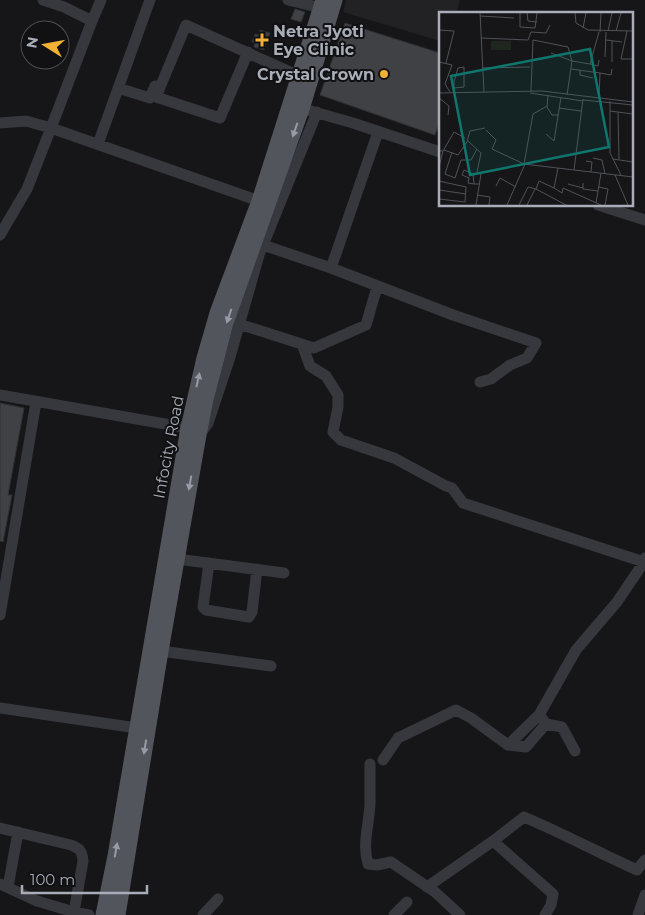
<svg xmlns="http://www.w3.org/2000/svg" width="645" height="915" viewBox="0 0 645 915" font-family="Montserrat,sans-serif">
<rect width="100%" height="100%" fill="#161618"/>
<path fill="#222225" d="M346,0h114l-4,14h-16v27l-97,-29z"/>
<path fill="#404145" stroke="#303034" d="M295,9l10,3 -4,10 -10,-3z
M345,23l95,30v68l-5,14 -115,-40z
M260,30l10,3 -6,17 -10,-3 1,-4 -3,-1 3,-8 3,1z
M0,403l24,5 -16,87h4l-9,47 -3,-1z"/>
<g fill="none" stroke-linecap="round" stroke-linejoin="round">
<path stroke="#37383d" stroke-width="11" d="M43,0l21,7 28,14 9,-21
M288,0l33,8
M92,21l-41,107 208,73
M248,52l-28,66 -64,-21 30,-72 113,51
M118,88l32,10 5,-12
M311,111l42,12 87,29
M0,123l26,-2 25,7 -24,61 -27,46
M98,144l52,-144
M598,205l47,15
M263,245l68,23 122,47 83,28 -9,15 -17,7 -19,14 -11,3
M331,268l47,-136
M239,324l75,24 52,-23 11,-38
M302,344l8,22 16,10 12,19v12l-5,25 8,8 53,18 52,28 6,2 11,15 181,59
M0,395l188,33
M203,430l5,-7 22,-66 29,-102 58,-143
M177,559l107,14
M209,563l-6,44 3,3 43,7 3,-5 5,-43
M0,615l36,-213
M161,651l110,15
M0,708l137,20
M546,724l16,3 13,24
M508,745l31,-30 37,-65 41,-48 27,-40 1,-4
M383,760l15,-22 58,-28 15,8 37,27 18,2 20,-23 -7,-9
M370,764c0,13 0,27 0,40 -1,21 -8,40 -2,60l9,1 14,-3 44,30 25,23
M0,828l71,17c9,4 11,5 12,16l-9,51
M493,841l60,53 -2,11 -6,10
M0,884l37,17 37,11 15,3
M8,887l10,-55
M427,887l66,-46 31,-24c38,16 75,36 113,53l8,-10
M203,915l15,-16
M394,915l13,-13
M638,915l7,-20"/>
<path stroke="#53555c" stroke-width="15" d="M103,915l12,-59 73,-428 16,-70 13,-45 42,-112 64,-201
M118,915l43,-264 38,-216 7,-36 20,-76 76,-214 33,-109"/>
</g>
<defs><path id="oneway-solid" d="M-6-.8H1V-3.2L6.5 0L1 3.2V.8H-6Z" transform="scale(1.25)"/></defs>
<g fill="#979ba6">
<use href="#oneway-solid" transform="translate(295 130) rotate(109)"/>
<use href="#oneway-solid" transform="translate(229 316) rotate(109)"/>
<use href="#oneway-solid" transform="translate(198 380) rotate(-77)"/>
<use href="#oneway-solid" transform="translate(190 483) rotate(100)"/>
<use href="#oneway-solid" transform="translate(145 747) rotate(99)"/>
<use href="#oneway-solid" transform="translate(116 850) rotate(-80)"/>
</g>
<g fill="#f2b134" stroke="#111113" stroke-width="2">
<path d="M259.5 32.5h5v5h5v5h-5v5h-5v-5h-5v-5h5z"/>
<circle cx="384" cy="74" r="5"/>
</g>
<g text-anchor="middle" stroke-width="4" stroke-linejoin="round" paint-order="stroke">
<g font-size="16" font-weight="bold" fill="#a8adb8" stroke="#111113" text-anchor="start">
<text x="273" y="37">Netra Jyoti<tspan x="273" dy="18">Eye Clinic</tspan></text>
<text x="374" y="80" text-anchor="end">Crystal Crown</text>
</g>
<g font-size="16" fill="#a8adb8" stroke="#111113">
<text transform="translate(168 447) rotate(-79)" y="6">Infocity Road</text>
</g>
</g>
<g transform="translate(439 12)">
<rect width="194" height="194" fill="#161618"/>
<path d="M52,29h20v9h-20z" fill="#1e261f"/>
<path fill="none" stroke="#505258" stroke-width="1" d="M41,1l4,79M81,1v14l15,1 2,-15M88,1l1,8 9,1M136,1l1,10 12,7 45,1M41,4l34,2M144,16l3,-15M0,18l15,1 -8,32M169,19l4,-18M177,19l5,-18M188,19l-6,28h12M160,20l-9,32 8,2 1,-6M161,20l1,-19M0,23v-22M42,26l47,2 3,-8 15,1 4,-8M167,28l16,2M166,45l1,-25M0,50l13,3 -7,19 5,8M173,50v-21M43,56l48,-1M132,57l29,4 -1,25M141,58v5l13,3M161,61l11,2 1,-6M15,76l10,-1v-20l-6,1 -4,14v10M92,79l2,-51 35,7 4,14 -21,-8M0,81l103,-2 91,11M91,81l53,8M109,83l-1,12 5,8h6M128,83l5,-34 18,3M0,86l10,8 -1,9M144,88l50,5M171,89v52l11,22M120,96l22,3M171,99l23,3M179,100l1,47M47,118l10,10 -4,9M107,122l8,7 7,-44M29,129l13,12 -4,19 4,2 -5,31M53,137l32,15 109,13M5,138l14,5 9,-13 3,-11 15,-3M0,139h4l11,-19 11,6M13,140l-7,22 10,4 6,-18h10l6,-11M154,146l9,2 3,14M174,147l20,3M147,149l6,1 -1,10M85,152l9,-50 14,-8M0,155l4,-16M135,158l9,-71M176,163l13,30M0,169l27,6 -1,15 -26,-3M144,171v6l15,2M35,172l-1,-10 -9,-4 -2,5 7,3 -1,5 6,1h5M129,172l15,4M57,174l4,-8 16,9M160,175l9,2 -3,16M115,176l8,5 1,-5 38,17M97,177l30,16M0,178l27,4M38,183l13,2 -1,8M157,191l5,-30M68,193l18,-41M80,193l9,-18 8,2 3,-8 15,7 4,-20M88,193l8,-16"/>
<path fill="#0f766e" fill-opacity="0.15" stroke="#0f766e" stroke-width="2.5" d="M151,37l19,98 -139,28 -19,-99z"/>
<rect width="194" height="194" fill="none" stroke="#a8adb8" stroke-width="2.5"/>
</g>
<g transform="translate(45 45) rotate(281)"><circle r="24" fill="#111113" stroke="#4d4f55"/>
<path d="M0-4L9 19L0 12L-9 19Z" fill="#f2b134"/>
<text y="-8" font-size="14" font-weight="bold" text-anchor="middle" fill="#a8adb8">N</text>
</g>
<path d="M22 885v8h125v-8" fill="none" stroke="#a8adb8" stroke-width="2.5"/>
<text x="30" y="885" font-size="15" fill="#a8adb8" stroke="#111113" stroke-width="4" paint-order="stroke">100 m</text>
</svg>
